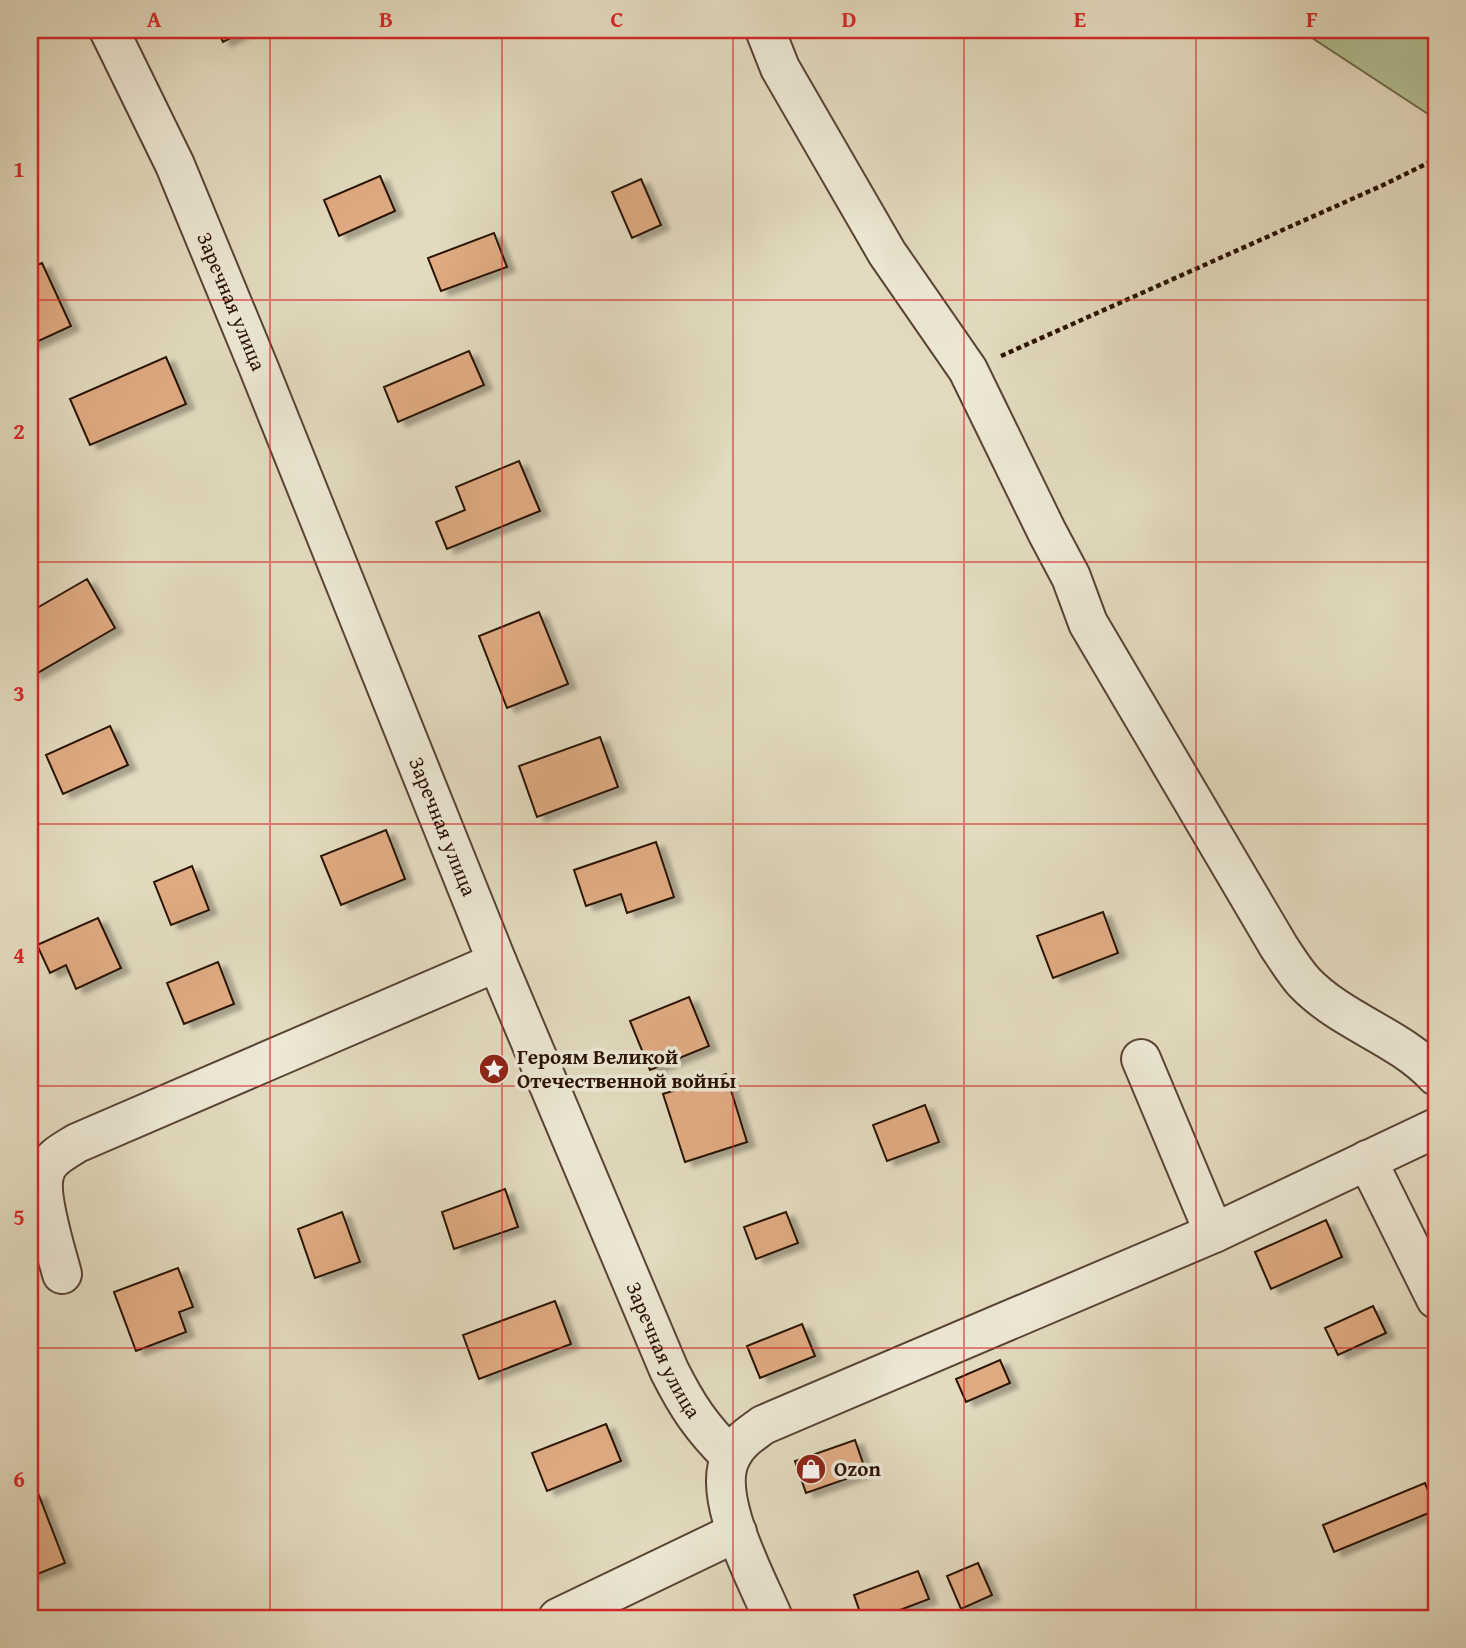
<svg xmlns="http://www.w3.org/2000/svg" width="1466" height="1648" viewBox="0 0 1466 1648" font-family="'Gentium Book Plus',serif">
<defs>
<filter id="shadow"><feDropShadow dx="8" dy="4.5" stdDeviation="2" flood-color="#0004"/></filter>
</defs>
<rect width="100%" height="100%" fill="#e3dbbf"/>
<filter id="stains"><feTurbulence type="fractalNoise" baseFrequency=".00286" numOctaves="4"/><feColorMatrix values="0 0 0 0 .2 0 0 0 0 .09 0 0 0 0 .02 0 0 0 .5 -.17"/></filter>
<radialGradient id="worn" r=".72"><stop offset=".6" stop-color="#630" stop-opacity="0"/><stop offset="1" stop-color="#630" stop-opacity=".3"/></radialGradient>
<path fill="#b3c092" stroke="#6e694c" stroke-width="2" d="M1300,30h136v83l-8,1z"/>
<path fill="#e0ab83" stroke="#291205" stroke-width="2" filter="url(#shadow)" d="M217,30h29l-23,12z
M380,176l15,35 -56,25 -15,-36z
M641,179l20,46 -29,13 -20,-46z
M494,233l13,34 -66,24 -13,-33z
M42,263l29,63 -41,19v-77z
M469,351l15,34 -86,37 -14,-35z
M166,357l20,47 -96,41 -20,-46z
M519,461l21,50 -93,38 -11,-27 29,-12 -9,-23z
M87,579l28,49 -81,47 -4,-8v-55z
M539,612l29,72 -61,24 -28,-72z
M110,726l18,39 -65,29 -17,-39z
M600,737l18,50 -81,30 -18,-51z
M386,830l19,49 -64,26 -20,-49z
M656,842l18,55 -47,16 -6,-19 -35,12 -12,-36z
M192,866l17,44 -38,15 -17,-43z
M1103,912l15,41 -65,25 -16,-42z
M98,918l23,50 -45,21 -10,-24 -16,8 -13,-28z
M218,962l16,42 -50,20 -17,-41z
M689,997l20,49 -59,24 -20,-49z
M726,1074l21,68 -62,20 -22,-68z
M925,1105l14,37 -52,19 -14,-36z
M505,1189l13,38 -64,22 -12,-37z
M342,1212l18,50 -45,16 -17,-49z
M786,1212l12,31 -42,16 -12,-32z
M1326,1220l16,37 -71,32 -16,-37z
M178,1268l15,39 -14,5 7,20 -50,19 -22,-59z
M555,1301l16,43 -92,35 -16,-44z
M1373,1306l13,27 -48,22 -13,-27z
M802,1324l13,32 -55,22 -13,-32z
M1000,1360l10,23 -44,19 -10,-23z
M606,1424l15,37 -74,30 -15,-38z
M855,1440l11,32 -60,21 -11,-32z
M1425,1483l11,27 -102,42 -11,-27z
M38,1493l27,70 -35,14v-81z
M978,1563l14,32 -31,14 -14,-33z
M918,1571l11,28 -50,19h-17l-8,-23z"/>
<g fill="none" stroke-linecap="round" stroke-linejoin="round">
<g stroke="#584434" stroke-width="42">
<g id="minor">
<path id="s1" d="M109,30l66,135 83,201 239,596 172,408c18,36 32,57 61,86"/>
<path d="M765,30l15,38 107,185 81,117 79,162 24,45 17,46 191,324c8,12 16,25 25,35 38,40 95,54 132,94"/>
<path d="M1141,1059l73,174"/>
<path d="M1367,1160l69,139"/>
<path d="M62,1274c-6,-23 -25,-81 -17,-102 4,-14 21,-22 32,-29l420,-181"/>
<path d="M558,1618l179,-86"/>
<path d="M773,1618c-16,-39 -64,-124 -41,-163 7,-14 19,-21 31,-30l451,-192 222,-105"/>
</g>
</g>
<path stroke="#291205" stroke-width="4.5" stroke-dasharray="5 3.5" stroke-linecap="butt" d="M1001,356l380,-170 55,-27"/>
<use href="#minor" stroke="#ede8d5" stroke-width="38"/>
</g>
<path fill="none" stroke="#d62828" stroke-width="2" stroke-opacity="0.55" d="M270,30v1588M502,30v1588M733,30v1588M964,30v1588M1196,30v1588M30,300h1406M30,562h1406M30,824h1406M30,1086h1406M30,1348h1406"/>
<defs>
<g id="sight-disc" transform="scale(1.575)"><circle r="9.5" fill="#8f2418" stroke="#ede8d5"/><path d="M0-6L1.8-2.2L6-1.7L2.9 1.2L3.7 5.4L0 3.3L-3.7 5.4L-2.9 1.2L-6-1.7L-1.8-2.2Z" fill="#fff"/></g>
<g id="shop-disc" transform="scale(1.575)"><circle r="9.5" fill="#8f2418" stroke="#ede8d5"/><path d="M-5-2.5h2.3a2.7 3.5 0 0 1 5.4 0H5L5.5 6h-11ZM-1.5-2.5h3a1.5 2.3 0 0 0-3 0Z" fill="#fff"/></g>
</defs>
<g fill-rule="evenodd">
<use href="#sight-disc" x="494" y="1069"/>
<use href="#shop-disc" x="811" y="1469"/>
</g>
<g text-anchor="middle" stroke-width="7" stroke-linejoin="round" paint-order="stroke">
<g font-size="21" fill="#291205" stroke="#ede8d5">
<text dy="7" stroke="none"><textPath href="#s1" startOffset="298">Заречная улица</textPath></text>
<text dy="7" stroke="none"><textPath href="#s1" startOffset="864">Заречная улица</textPath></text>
<text dy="7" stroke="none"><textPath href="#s1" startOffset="1432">Заречная улица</textPath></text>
</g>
<g font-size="21" font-weight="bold" fill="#291205" stroke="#ede8d5" text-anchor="start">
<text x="517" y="1064">Героям Великой<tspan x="517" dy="24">Отечественной войны</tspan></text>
<text x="834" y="1476">Ozon</text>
</g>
</g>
<rect width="1466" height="1648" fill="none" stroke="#e3dbbf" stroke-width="77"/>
<rect x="38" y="38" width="1390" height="1572" fill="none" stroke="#d62828" stroke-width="2.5"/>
<g font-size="23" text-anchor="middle" font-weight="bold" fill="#d62828">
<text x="154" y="27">A</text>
<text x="386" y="27">B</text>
<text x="617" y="27">C</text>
<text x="849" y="27">D</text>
<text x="1080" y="27">E</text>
<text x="1312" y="27">F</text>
<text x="19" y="177">1</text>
<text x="19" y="439">2</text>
<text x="19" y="701">3</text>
<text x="19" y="963">4</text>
<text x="19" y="1225">5</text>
<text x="19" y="1487">6</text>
</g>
<rect width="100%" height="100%" filter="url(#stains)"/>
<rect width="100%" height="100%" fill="url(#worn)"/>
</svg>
